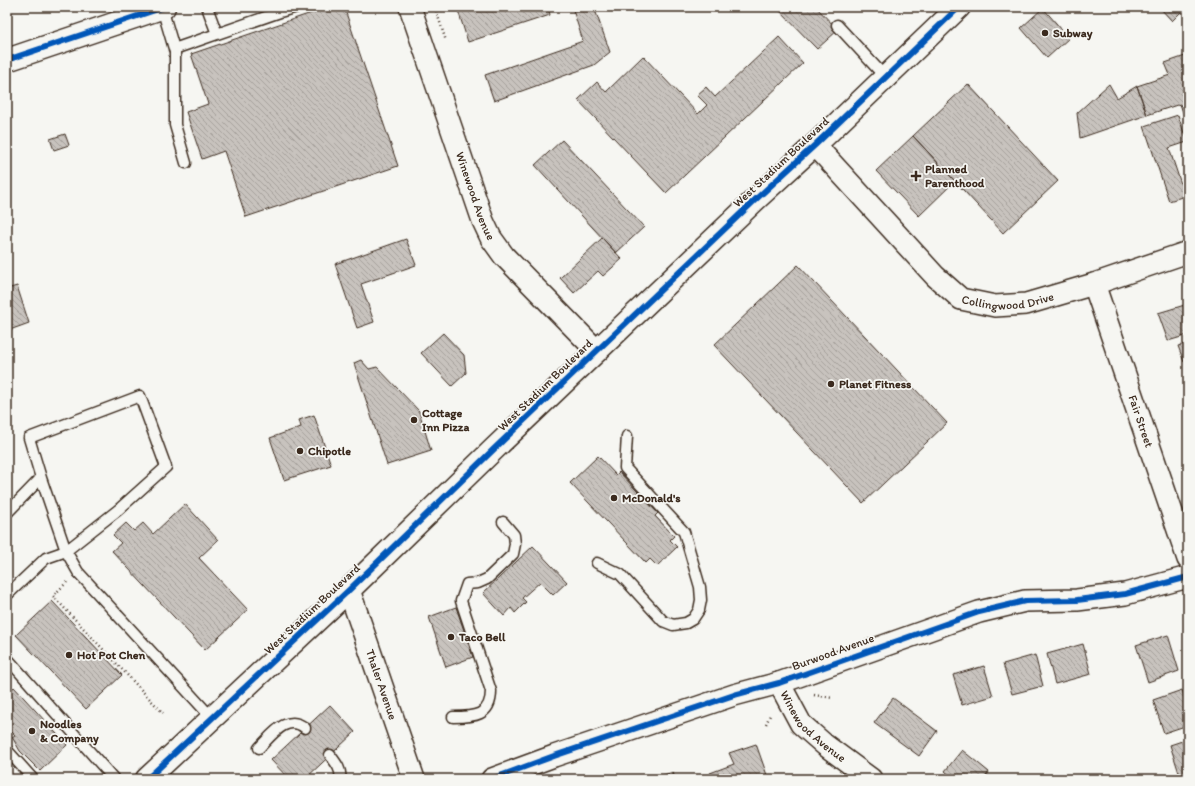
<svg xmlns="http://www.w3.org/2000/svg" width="1195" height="786" viewBox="0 0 1195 786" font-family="Itim,sans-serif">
<defs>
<pattern id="building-back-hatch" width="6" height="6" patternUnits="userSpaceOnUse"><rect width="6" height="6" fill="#c8c3be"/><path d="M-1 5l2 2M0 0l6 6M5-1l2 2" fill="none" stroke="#a49f9a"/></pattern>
</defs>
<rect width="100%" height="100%" fill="#f6f6f2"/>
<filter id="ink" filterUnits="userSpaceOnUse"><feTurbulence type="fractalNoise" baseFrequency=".025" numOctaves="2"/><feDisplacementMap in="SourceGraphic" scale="8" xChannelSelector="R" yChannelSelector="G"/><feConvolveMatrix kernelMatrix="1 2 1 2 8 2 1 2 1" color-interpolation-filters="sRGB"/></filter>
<g filter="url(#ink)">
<path fill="url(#building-back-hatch)" stroke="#3b2a1e" d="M329,7h15l54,159 -152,51 -22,-66 -22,8 -16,-47 22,-8 -17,-50z
M457,7h91l2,8 -82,27z
M572,7h22l16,45 -16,13 -100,36 -9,-26 98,-34z
M776,7h40l22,23 -21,19z
M1159,7h27l-14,14z
M1043,8l26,30 -22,20 -26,-30z
M779,37l24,26 -137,130 -88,-93 19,-18 9,10 37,-36 55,58 9,-9 -10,-10 9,-8 9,10z
M1188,55v65l-2,1 -6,-17 -33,11 -10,-29 33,-11 -5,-12z
M968,84l90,97 -55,52 -90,-97z
M1109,84l8,14 20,-12 10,29 -67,23 -3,-25z
M1178,115l9,27 -18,6 16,48 -16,5 -25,-75z
M65,134l4,11 -15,5 -4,-11z
M913,136l42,45 -36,35 -43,-45z
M562,140l82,87 -28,26 -81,-88z
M602,238l20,21 -19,17 -5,-5 -24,22 -14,-15z
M406,239l10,26 -55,19 13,38 -17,6 -22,-64z
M798,265l149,158 -84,80 -149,-158z
M17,286l12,37 -22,8v-42z
M1188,304v31l-20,6 -10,-28z
M443,333l21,22 2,18 -14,13 -31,-33z
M1188,343v18l-4,1 -6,-16z
M361,360l8,9 8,-2 42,44 12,40 -44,14 -33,-102z
M314,415l17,50 -47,15 -14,-42 31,-11 -2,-7z
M598,456l18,19 3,-3 39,41 -3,3 19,20 -4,4 7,7 -20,19 -7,-7 -4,4 -76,-80z
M185,504l33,36 -19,18 49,52 -43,40 -93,-99 9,-8 -8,-8 13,-12 8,8 9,-8 10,11z
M533,546l34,36 -14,13 -13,-13 -18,16 4,4 -11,11 -4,-5 -7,8 -21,-23z
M52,601l70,74 -36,34 -70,-74z
M456,607l17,50 -27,10 -17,-50z
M1168,635l11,36 -31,11 -12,-37z
M1083,644l8,30 -36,10 -8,-30z
M1035,655l8,31 -31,8 -9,-30z
M984,666l9,30 -31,9 -9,-30z
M14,687l53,58 -27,26 -20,-20 -8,-14 3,-2 -8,-8v-33z
M1182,690l6,18v17l-24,8 -11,-33z
M893,698l44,33 -18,25 -45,-33z
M330,705l25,27 -50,47h-16l-18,-19z
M1188,739v37l-7,3 -11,-34z
M756,744l12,34 -4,1h-52l-2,-6 24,-9 -5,-11z
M962,750l27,22 -5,7h-30l-9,-8z
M673,772l2,7h-24z"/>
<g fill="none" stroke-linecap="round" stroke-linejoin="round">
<g stroke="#3b2a1e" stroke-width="13">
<path id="service" d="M207,7l10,27
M162,8l13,44v73l11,38
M280,12l17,-5
M837,25l49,53
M174,49l106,-37 -2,-5
M41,478l25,73 12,21 134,146
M7,513l34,-35 -12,-40 111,-42 26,71 -48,43 -52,41 -20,7 -39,37
M597,563l23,11 43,47 10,4 13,-2 7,-4 6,-9 2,-10 -1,-13 -16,-55 -59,-64 2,-32
M7,658l107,121
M453,717c21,0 38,-1 38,-26l-30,-90 6,-17 11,-1 9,-4 26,-25 2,-10 -1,-9 -11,-13
M259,748c13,-13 28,-35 46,-20
M7,750l26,29
M330,755c6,8 12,15 10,24"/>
</g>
<g stroke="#3b2a1e" stroke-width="24">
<g id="minor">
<path id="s1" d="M410,7l73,214 8,17 13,18 93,95"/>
<path id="s2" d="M815,145l120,131 26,23 34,7 31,-2 68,-20 94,-32"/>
<path id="s3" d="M1094,284l94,275"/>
<path id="s4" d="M349,590l65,189"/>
<path id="s5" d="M779,683l22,41 24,21 46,34"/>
<path d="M492,779l62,-23 180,-61 45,-12 200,-71 46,-11 52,-1 48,-6 63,-17"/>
</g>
</g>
<g stroke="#3b2a1e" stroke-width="25">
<path id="tertiary" d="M7,60l157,-53"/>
</g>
<g stroke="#3b2a1e" stroke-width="25">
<path id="secondary" d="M147,779l202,-189 145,-141 261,-249 60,-55 144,-138"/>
</g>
<path stroke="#3b2a1e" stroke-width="2.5" stroke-dasharray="1 3" stroke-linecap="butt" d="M435,7l11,34
M67,582l-14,14 110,117
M814,695l19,3
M766,724l5,-11"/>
<use href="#service" stroke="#f6f6f2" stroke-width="10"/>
<use href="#minor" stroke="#f6f6f2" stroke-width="21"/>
<use href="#tertiary" stroke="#f6f6f2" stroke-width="22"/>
<use href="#secondary" stroke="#f6f6f2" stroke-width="22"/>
<g stroke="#f6f6f2" stroke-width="8">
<path id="cycleway" d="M7,60l157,-53
M147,779l202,-189 145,-141 261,-249 60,-55 144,-138
M492,779l62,-23 180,-61 45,-12 200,-71 46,-11 52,-1 48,-6 63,-17"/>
</g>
<use href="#cycleway" stroke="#0057b8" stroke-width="6"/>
</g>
</g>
<g fill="#3b2a1e" stroke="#f6f6f2" stroke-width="1.5">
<circle cx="1045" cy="33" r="4"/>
<path d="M914 170h4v4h4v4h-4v4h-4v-4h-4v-4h4z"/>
<circle cx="831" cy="384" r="4"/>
<circle cx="414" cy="420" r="4"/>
<circle cx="300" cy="451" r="4"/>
<circle cx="614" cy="498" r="4"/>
<circle cx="451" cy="637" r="4"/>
<circle cx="69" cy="655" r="4"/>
<circle cx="32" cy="731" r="4"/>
</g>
<g text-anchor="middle" stroke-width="3.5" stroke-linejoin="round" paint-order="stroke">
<g font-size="12" font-weight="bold" fill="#3b2a1e" stroke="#f6f6f2" text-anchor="start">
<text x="1053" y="37">Subway</text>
<text x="925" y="173">Planned<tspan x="925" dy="14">Parenthood</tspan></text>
<text x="839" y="388">Planet Fitness</text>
<text x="422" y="417">Cottage<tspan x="422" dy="14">Inn Pizza</tspan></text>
<text x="308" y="455">Chipotle</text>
<text x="622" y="502">McDonald's</text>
<text x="459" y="641">Taco Bell</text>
<text x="77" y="659">Hot Pot Chen</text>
<text x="40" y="728">Noodles<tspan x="40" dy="14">&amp; Company</tspan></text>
</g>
<g font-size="12" fill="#3b2a1e" stroke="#f6f6f2">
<text transform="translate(781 162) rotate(-43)" y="4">West Stadium Boulevard</text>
<text dy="4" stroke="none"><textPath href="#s1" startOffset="200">Winewood Avenue</textPath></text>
<text dy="4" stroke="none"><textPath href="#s2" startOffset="260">Collingwood Drive</textPath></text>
<text transform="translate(545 385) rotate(-44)" y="4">West Stadium Boulevard</text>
<text dy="4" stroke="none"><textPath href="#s3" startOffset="145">Fair Street</textPath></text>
<text transform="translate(312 609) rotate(-43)" y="4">West Stadium Boulevard</text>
<text transform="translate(833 652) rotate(-20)" y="4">Burwood Avenue</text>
<text dy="4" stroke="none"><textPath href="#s4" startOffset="100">Thaler Avenue</textPath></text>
<text dy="4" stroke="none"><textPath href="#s5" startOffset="56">Winewood Avenue</textPath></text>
</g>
</g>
<rect width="1195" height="786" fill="none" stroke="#f6f6f2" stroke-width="24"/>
<rect x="12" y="12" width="1171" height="762" fill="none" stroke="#3b2a1e" stroke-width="1.5" filter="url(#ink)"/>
</svg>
